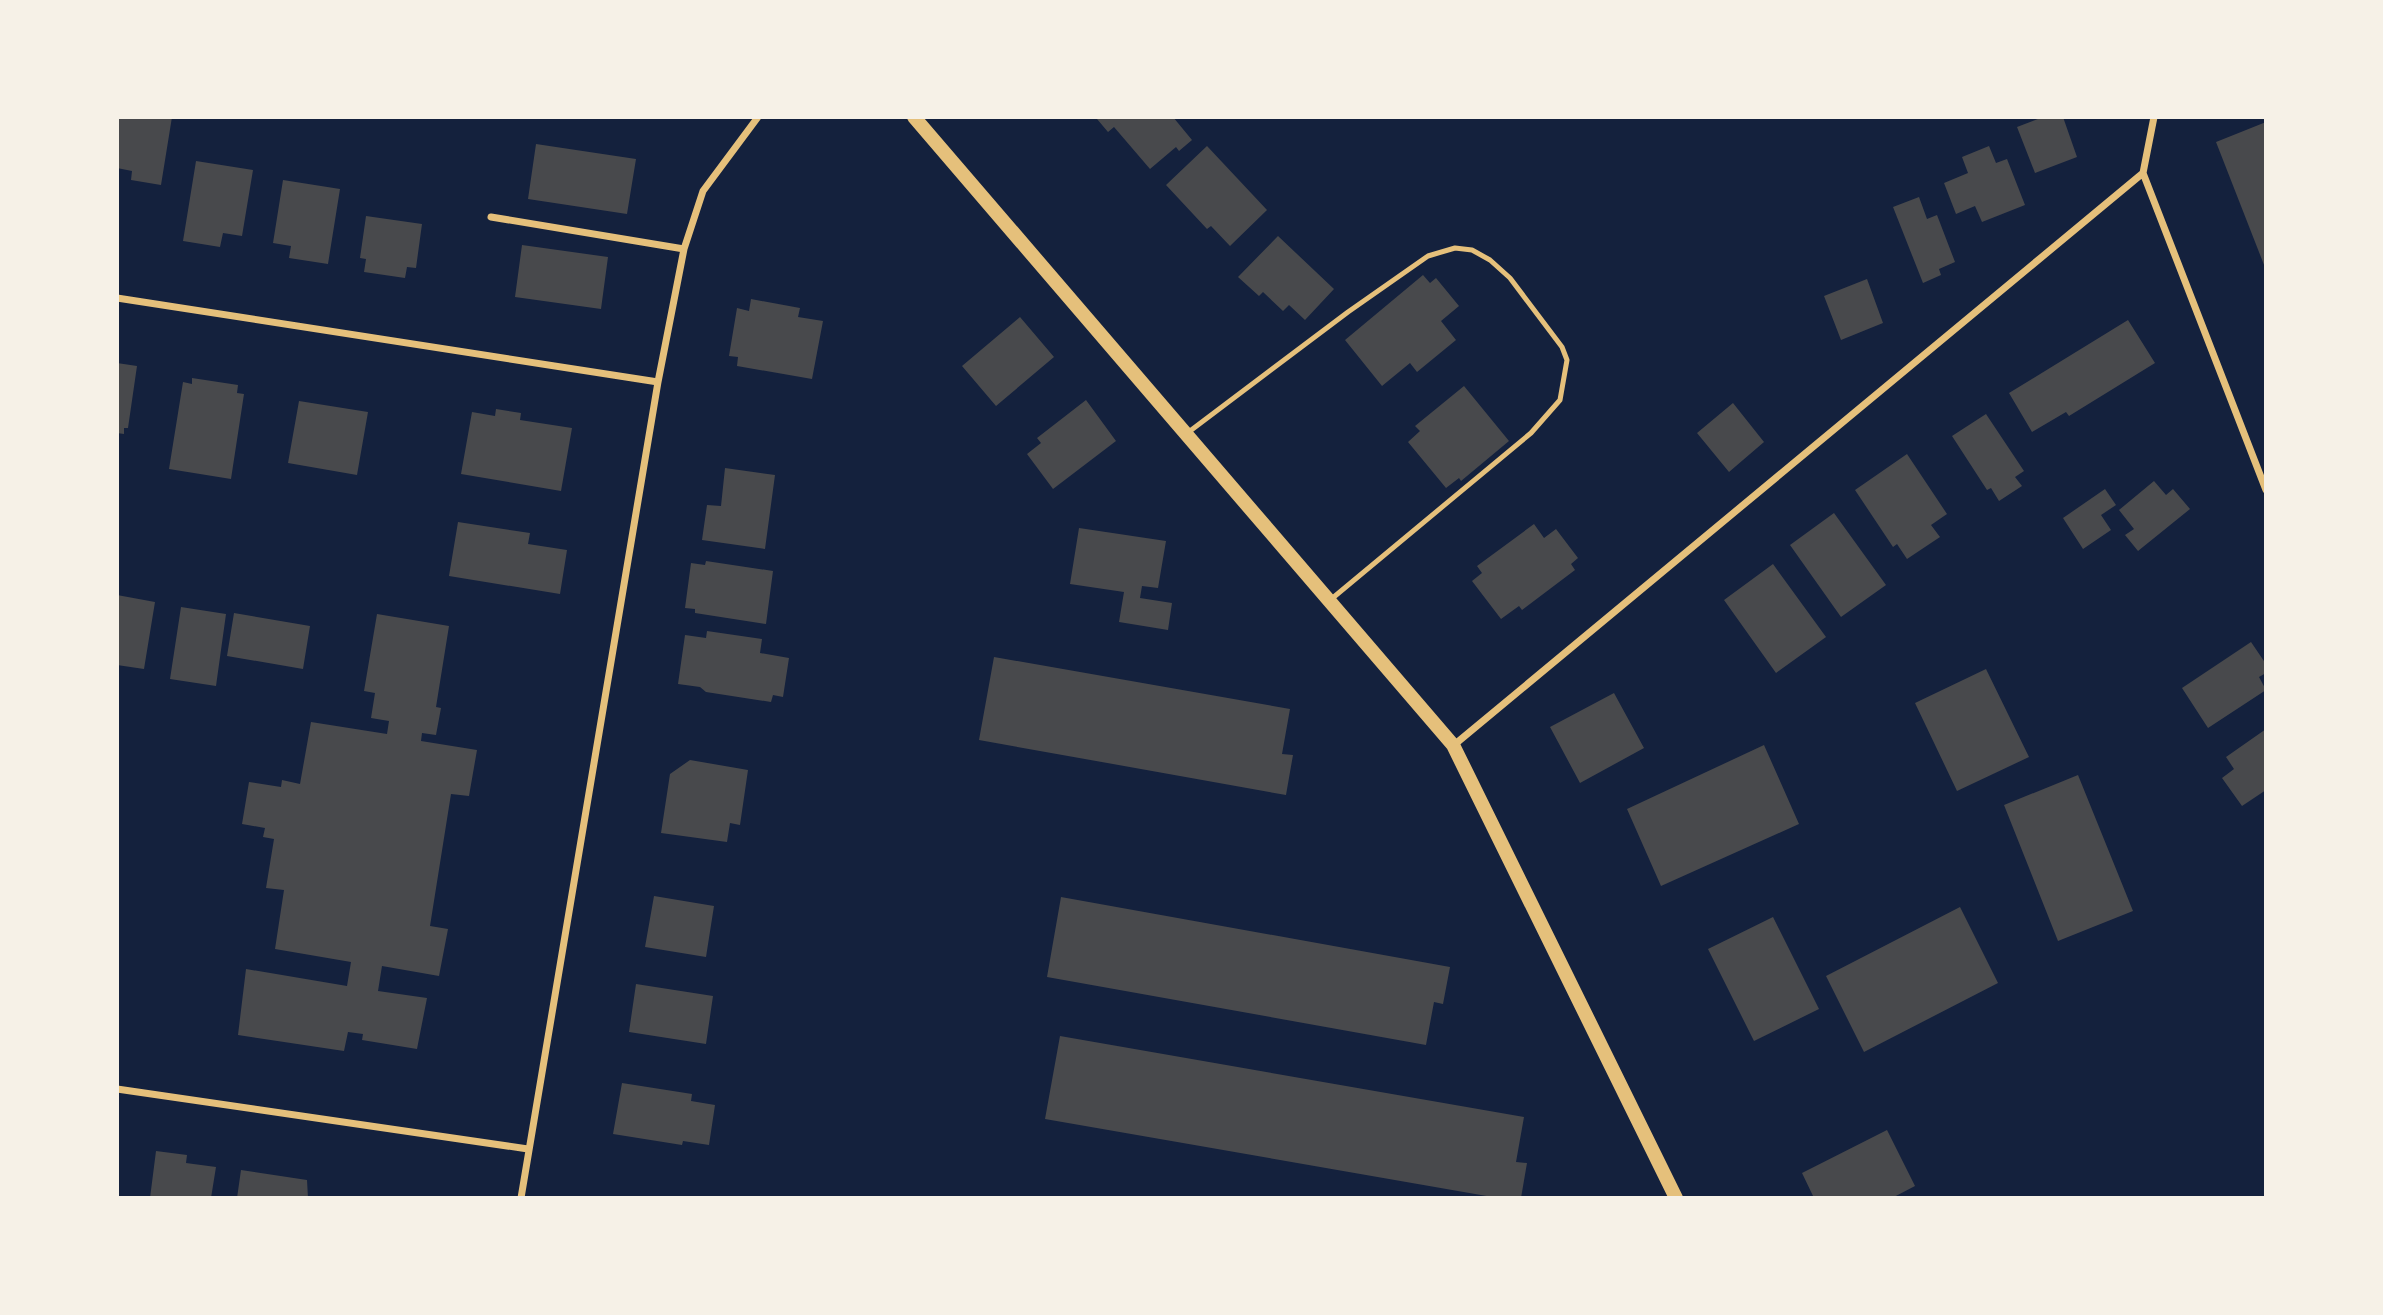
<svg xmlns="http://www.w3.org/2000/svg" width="2383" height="1315" viewBox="0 0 2383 1315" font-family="'Fira Sans',sans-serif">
<rect width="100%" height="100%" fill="#14213d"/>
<path fill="#48494c" d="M117,117h55l-11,68 -30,-5 1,-9 -15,-3z
M1099,117h74l19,23 -13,11 -3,-4 -26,22 -36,-42 -6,5 -11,-13z
M2043,117h20l14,40 -42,16 -18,-46z
M2266,122v148l-50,-128z
M536,144l100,15 -9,55 -99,-15z
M1207,146l60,64 -37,36 -19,-20 -4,3 -41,-44z
M1989,146l7,17 11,-4 18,46 -43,17 -7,-16 -19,8 -12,-31 24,-10 -6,-16z
M196,161l57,9 -11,66 -19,-3 -3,14 -37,-6z
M283,180l57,9 -12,75 -39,-6 2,-12 -18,-3z
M1919,197l8,22 10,-4 18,47 -16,7 2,6 -18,8 -30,-76z
M366,216l56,8 -6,44 -9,-1 -2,11 -41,-6 2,-13 -6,-1z
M1278,236l56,53 -29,31 -16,-15 -6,6 -20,-19 -4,4 -21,-19z
M522,245l86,12 -7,52 -86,-12z
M1423,275l7,8 6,-5 23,28 -18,15 15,19 -39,32 -7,-9 -28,23 -37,-46z
M1867,279l16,44 -42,17 -17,-44z
M751,299l49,9 -2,9 25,4 -11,58 -75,-13 1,-9 -9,-1 8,-48 12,3z
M1020,317l34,40 -58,49 -34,-40z
M2128,320l27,43 -86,53 -3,-4 -34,20 -23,-39z
M117,363l20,3 -9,62h-4v6l-7,-1z
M192,378l46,7 -1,8 7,1 -13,85 -62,-10 14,-87 9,2z
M1464,386l45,55 -48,40 -2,-3 -13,10 -38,-46 12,-11 -5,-5z
M1086,400l30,41 -63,48 -26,-35 14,-11 -4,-5z
M299,401l69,11 -11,63 -69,-12z
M1733,403l31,39 -35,30 -32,-39z
M496,409l25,4 -1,7 52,8 -11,63 -100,-17 11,-62 23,4z
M1986,414l38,57 -9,6 7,9 -23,15 -8,-13 -4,2 -35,-54z
M1907,454l40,60 -16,11 9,12 -33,22 -10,-15 -4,3 -38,-57z
M725,468l50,7 -10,74 -63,-9 5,-35 14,1z
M2154,481l12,14 7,-6 17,20 -52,42 -13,-16 9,-6 -15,-19z
M2105,489l11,16 -15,10 10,15 -28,19 -20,-31z
M1834,513l52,72 -45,32 -51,-72z
M458,522l72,11 -2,11 39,6 -7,44 -111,-18z
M1534,524l10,14 12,-9 22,29 -7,6 4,6 -53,40 -3,-4 -18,13 -29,-38 10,-8 -5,-7z
M1079,528l87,13 -8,47 -16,-2 -2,12 32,5 -4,27 -49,-8 5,-30 -54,-8z
M706,561l67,10 -7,53 -71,-11v-4l-10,-1 6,-45 14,2z
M1773,564l53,73 -50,36 -52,-73z
M117,595l38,7 -11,67 -27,-4z
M181,607l45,7 -10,72 -46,-7z
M234,613l76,13 -7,43 -76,-13z
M377,614l72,12 -13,81 5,1 -5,27 -14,-2 -1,8 56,9 -8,46 -18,-2 -21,132 18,3 -9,47 -57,-10 -4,25 49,7 -10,51 -55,-9 1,-6 -15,-2 -4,19 -106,-16 8,-66 101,17 4,-24 -76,-13 9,-59 -18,-2 8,-49 -11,-2 2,-9 -23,-4 7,-42 32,5 1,-7 18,4 11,-62 76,12 2,-13 -18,-3 4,-25 -11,-2z
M707,631l55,8 -2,14 29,5 -6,39 -10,-2 -2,7 -65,-10 -6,-5 -22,-3 7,-49 21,3z
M2251,642l15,22v9l-7,4 7,13 -58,38 -26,-40z
M994,657l296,52 -8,45 11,1 -7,40 -307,-55z
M1986,669l43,88 -72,34 -42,-88z
M1614,693l30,55 -64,35 -30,-56z
M2266,729v61l-24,16 -20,-28 12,-9 -8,-12z
M1764,745l35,79 -138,62 -34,-77z
M690,760l58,10 -8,55 -10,-2 -3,19 -66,-9 9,-59z
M2078,775l55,136 -75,30 -54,-136z
M654,896l60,10 -8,51 -61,-10z
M1061,897l389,70 -7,37 -9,-2 -8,43 -379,-68z
M1960,907l38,76 -134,69 -38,-76z
M1773,917l46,92 -65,32 -46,-92z
M636,984l77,12 -7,48 -77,-12z
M1060,1036l464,81 -8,45 11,1 -6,35h-23l-453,-79z
M622,1083l70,11 -1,7 24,4 -6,40 -26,-4 -1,4 -69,-11z
M1887,1130l28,56 -23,12h-78l-12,-25z
M156,1151l31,4 -1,8 30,4 -5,31h-61z
M241,1170l66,10 1,18h-71z"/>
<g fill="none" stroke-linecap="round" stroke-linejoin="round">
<path stroke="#e5c07b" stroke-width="5" d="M1186,434l162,-122 80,-56 27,-8 17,2 18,10 20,18 52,69 5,13 -7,40 -29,33 -202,168"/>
<path stroke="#e5c07b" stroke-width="7" d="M2154,117l-11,56 123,317
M491,217l193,32
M117,298l541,84
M1454,745l689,-572
M117,1089l411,60
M521,1198l137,-816 26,-133 19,-58 55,-74"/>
<path stroke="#e5c07b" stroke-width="14" d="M914,117l539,628 223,453"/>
</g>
<rect width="2383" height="1315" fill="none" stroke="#f6f1e7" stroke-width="238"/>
</svg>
